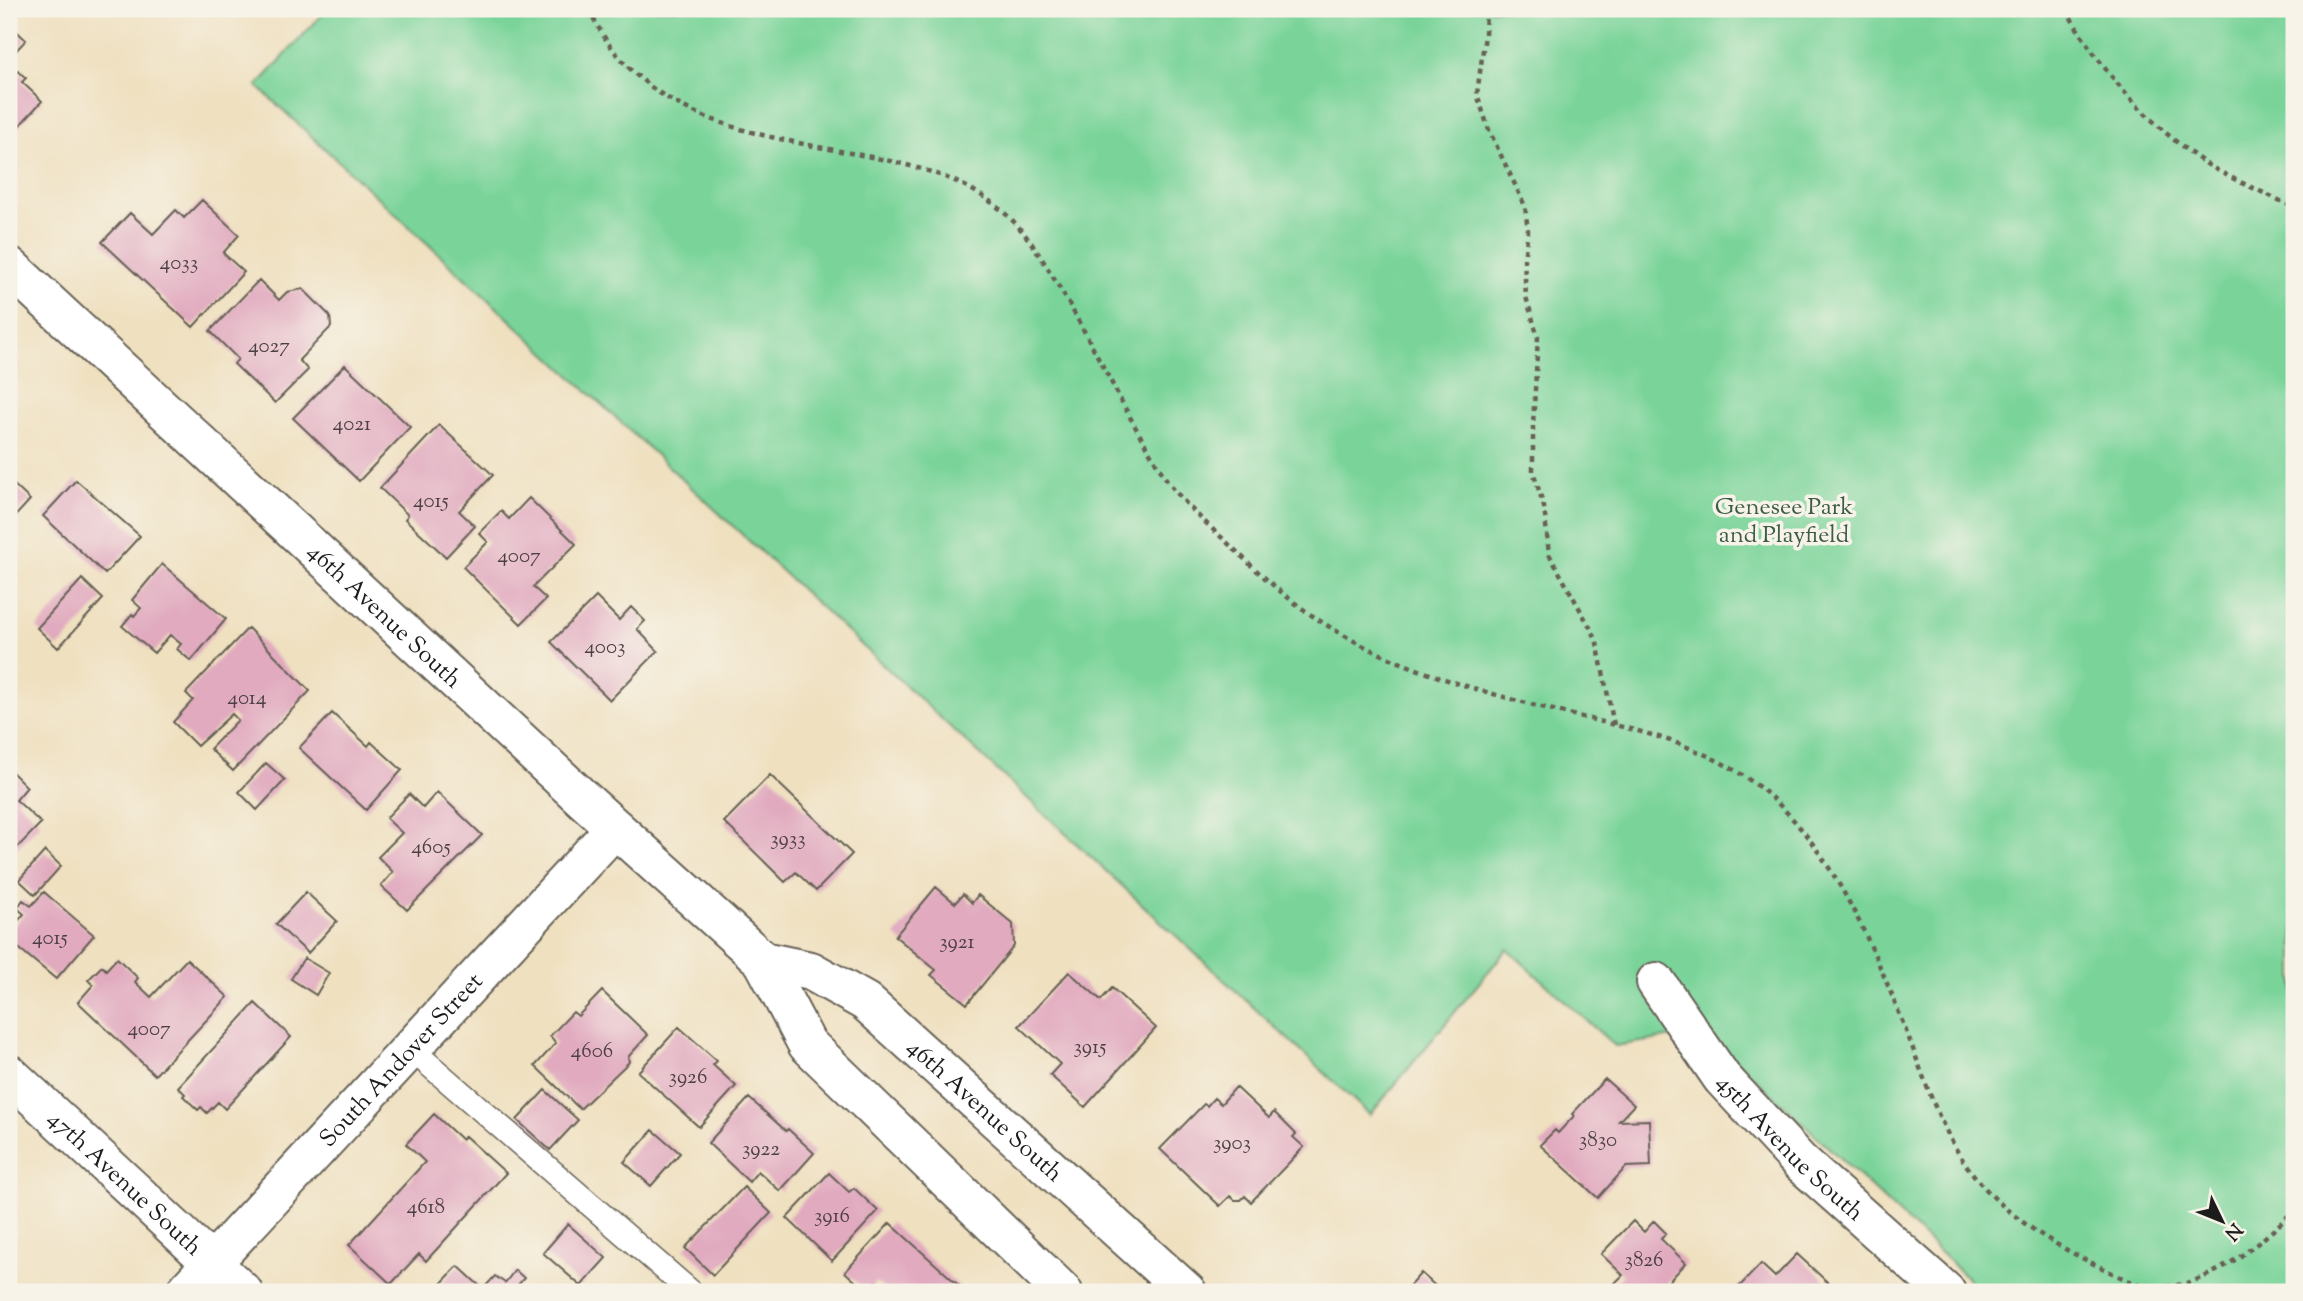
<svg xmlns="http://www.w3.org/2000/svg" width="2303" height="1301" viewBox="0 0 2303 1301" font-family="'Sorts Mill Goudy',serif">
<rect width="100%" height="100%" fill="#f7f3e8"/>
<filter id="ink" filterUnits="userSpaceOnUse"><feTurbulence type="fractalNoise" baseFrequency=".0143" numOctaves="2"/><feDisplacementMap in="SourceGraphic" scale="14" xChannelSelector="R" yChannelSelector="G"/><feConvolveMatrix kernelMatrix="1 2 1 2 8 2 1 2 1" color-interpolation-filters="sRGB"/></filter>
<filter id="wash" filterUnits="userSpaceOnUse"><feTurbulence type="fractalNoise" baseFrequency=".00686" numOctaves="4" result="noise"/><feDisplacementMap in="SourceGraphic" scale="28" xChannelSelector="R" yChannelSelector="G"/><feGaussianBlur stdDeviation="1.57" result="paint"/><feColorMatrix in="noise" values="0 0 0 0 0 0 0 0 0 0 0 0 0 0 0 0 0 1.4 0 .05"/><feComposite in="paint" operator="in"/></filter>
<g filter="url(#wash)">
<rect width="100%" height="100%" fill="#efe0c0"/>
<path fill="#7ad49a" stroke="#4b785b" stroke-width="2" d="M327,9h1967v1283h-312l-276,-260 -91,14 -108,-97 -137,166 -1113,-1029z"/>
<g id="blocks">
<path fill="#e1aabf" d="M9,24l17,16 -17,18z
M9,70l6,5 3,-4 8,7 -4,4 20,19 -33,36z
M202,200l37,35 -16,18 21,19 -51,55 -91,-85 28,-29 23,21 23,-24 8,8z
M259,280l20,20 8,-8 16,-3 27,27 1,11 -32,33 9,10 -33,33 -41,-39 4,-5 -28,-28z
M345,365l65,62 -51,54 -66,-63z
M439,425l54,50 -34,36 16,15 -29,31 -41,-38 3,-4 -28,-27z
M9,480l21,20 -21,23z
M76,480l64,56 -35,38 -62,-58z
M529,498l47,46 -43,43 13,12 -25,25 -58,-57 25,-25 -9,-9 22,-22 8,8z
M162,564l64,55 -35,42 -14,-12 4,-5 -11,-9 -16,18 -32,-27 10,-12 2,2 7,-8 -9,-8z
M82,579l21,20 -45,49 -21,-20z
M596,597l23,23 12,-13 14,14 -8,8 21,22 -48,49 -59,-58z
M248,628l62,63 -77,80 -23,-22 28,-29 -6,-6 -35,32 -24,-24 20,-22 -7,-7z
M332,713l36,33 3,-4 31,28 -36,40 -67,-62z
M266,763l19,17 -28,30 -18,-18z
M9,769l18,18 -11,13 25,23 -26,27 -6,-5z
M770,775l82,79 -36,37 -20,-19 -11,10 -61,-60z
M437,792l45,43 -75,75 -26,-24 12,-14 -15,-15 24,-24 -16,-15 23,-24 14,14z
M45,851l16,15 -26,29 -16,-15z
M936,887l19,16 8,-9 9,9 6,-8 35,29 1,22 -47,58 -36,-29 5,-5 -41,-34z
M44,892l50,43 -38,44 -47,-39v-9l15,-17 -7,-6 6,-8 8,6z
M306,892l31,29 -29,32 -32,-29z
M117,958l21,20 -3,4 16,15 36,-38 41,38 -73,78 -77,-73 15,-17 -5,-5 14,-14 4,4z
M304,958l25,15 -13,22 -25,-16z
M1069,972l32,28 11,-12 44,40 -71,79 -35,-32 10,-11 -41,-38z
M602,991l46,44 -20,22 1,5 -49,47 -45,-43 21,-23 -6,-7 23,-24 5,4z
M255,1003l36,34 -66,72 -7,-7 -11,11 -6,-6 -3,3 -15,-14 2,-2 -7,-7z
M679,1027l38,34 -4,4 23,21 -37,41 -61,-55z
M1605,1079l29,26 -15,16 30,-1 2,46 -25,1 -28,31 -58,-53 15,-15 3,3 16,-17 -2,-2z
M1236,1087l33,31 5,-6 22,22 -3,3 11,10 -53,55 -6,-6 -4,4h-6l-5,-4 -10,10 -60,-57 44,-45 3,2 7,-8 7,6z
M545,1090l33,30 -28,30 -33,-30z
M749,1098l37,33 2,-2 26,24 -34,38 -22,-20 -9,11 -41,-39z
M434,1114l28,26 3,-4 41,37 -80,88 -7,-7 -28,30 -42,-39 76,-83 -19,-18z
M653,1130l27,23 -29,33 -27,-24z
M829,1173l20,19 5,-4 24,23 -46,50 -45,-43z
M744,1187l27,26 -58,62 -28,-27z
M1633,1221l11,11 10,-11 12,12 -5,6 25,24 -27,29h-44l-5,-4 13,-13 -22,-21z
M890,1223l76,69h-79l-11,-10 -9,10 -22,-20z
M568,1224l38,34 -25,28 -38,-33z
M1797,1254l41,38h-104l27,-28 14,13z
M458,1266l25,23 12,-13 10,7 10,-13 9,8 -12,14h-79z
M1421,1273l21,19h-38z"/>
</g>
</g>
<g filter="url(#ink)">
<use href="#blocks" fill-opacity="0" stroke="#666155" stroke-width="2"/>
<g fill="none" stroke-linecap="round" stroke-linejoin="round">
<g stroke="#666155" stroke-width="26">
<path id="service" d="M411,1049l280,243"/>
</g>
<g stroke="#666155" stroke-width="42">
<g id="minor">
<path id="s1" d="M9,266l574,533 180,162 44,83 256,248"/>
<path id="s2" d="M763,961l48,10 55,31 321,290"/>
<path id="s3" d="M1656,982l66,96 78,84 146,130"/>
<path id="s4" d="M9,1074l234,218"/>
<path id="s5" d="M185,1292l430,-464"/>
</g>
</g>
<path stroke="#666155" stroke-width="4.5" stroke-dasharray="5 5" stroke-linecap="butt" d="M589,9c51,112 164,125 272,146 50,10 98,20 139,54 27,22 44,53 62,83 35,59 64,123 101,182 19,30 46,51 71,75 31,30 62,58 99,80 70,42 150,63 228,83 73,18 143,30 203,79 73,61 115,170 149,258 16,43 31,88 60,125 31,40 74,67 119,89 17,8 35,19 53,22 54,11 114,-39 149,-75
M1486,9l-1,26 -8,59 12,36 36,76 3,25 -4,28 2,38 12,40 -5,88v46l11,36 5,47 47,84 18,87
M2066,9c30,56 83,116 136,152 27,18 63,31 92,47"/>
<use href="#service" stroke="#fff" stroke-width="23"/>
<use href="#minor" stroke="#fff" stroke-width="38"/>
</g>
</g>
<g text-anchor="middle" stroke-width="7" stroke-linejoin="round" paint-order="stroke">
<g font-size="21" fill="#4d4045">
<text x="179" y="269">4033</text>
<text x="269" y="352">4027</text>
<text x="352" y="430">4021</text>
<text x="431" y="507">4015</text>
<text x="519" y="562">4007</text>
<text x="605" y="653">4003</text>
<text x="247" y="704">4014</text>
<text x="788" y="845">3933</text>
<text x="431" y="853">4605</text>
<text x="50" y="944">4015</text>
<text x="957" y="948">3921</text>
<text x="149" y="1035">4007</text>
<text x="1090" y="1053">3915</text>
<text x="592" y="1057">4606</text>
<text x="688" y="1083">3926</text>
<text x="1598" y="1146">3830</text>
<text x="1232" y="1149">3903</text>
<text x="761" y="1155">3922</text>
<text x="426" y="1213">4618</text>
<text x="832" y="1222">3916</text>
<text x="1644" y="1266">3826</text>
</g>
<g font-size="24" fill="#3d5c48" stroke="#f7f3e8">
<text x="1784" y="514">Genesee Park<tspan x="1784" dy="28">and Playfield</tspan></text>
</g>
<g font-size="24" fill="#1c1c1c" stroke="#f7f3e8">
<text dy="8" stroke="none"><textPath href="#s1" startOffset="513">46th Avenue South</textPath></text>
<text dy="8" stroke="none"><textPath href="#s5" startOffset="317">South Andover Street</textPath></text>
<text dy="8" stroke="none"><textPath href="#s2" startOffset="273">46th Avenue South</textPath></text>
<text dy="8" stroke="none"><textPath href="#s3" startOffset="214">45th Avenue South</textPath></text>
<text dy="8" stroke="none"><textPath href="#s4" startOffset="159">47th Avenue South</textPath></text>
</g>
</g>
<rect width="2303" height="1301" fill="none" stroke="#f7f3e8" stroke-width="35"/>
<g transform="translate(2222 1221) rotate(133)" stroke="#f7f3e8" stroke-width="5" paint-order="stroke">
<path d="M0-5L12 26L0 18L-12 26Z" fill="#1c1c1c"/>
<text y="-10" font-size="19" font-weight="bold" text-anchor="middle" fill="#1c1c1c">N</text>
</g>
</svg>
